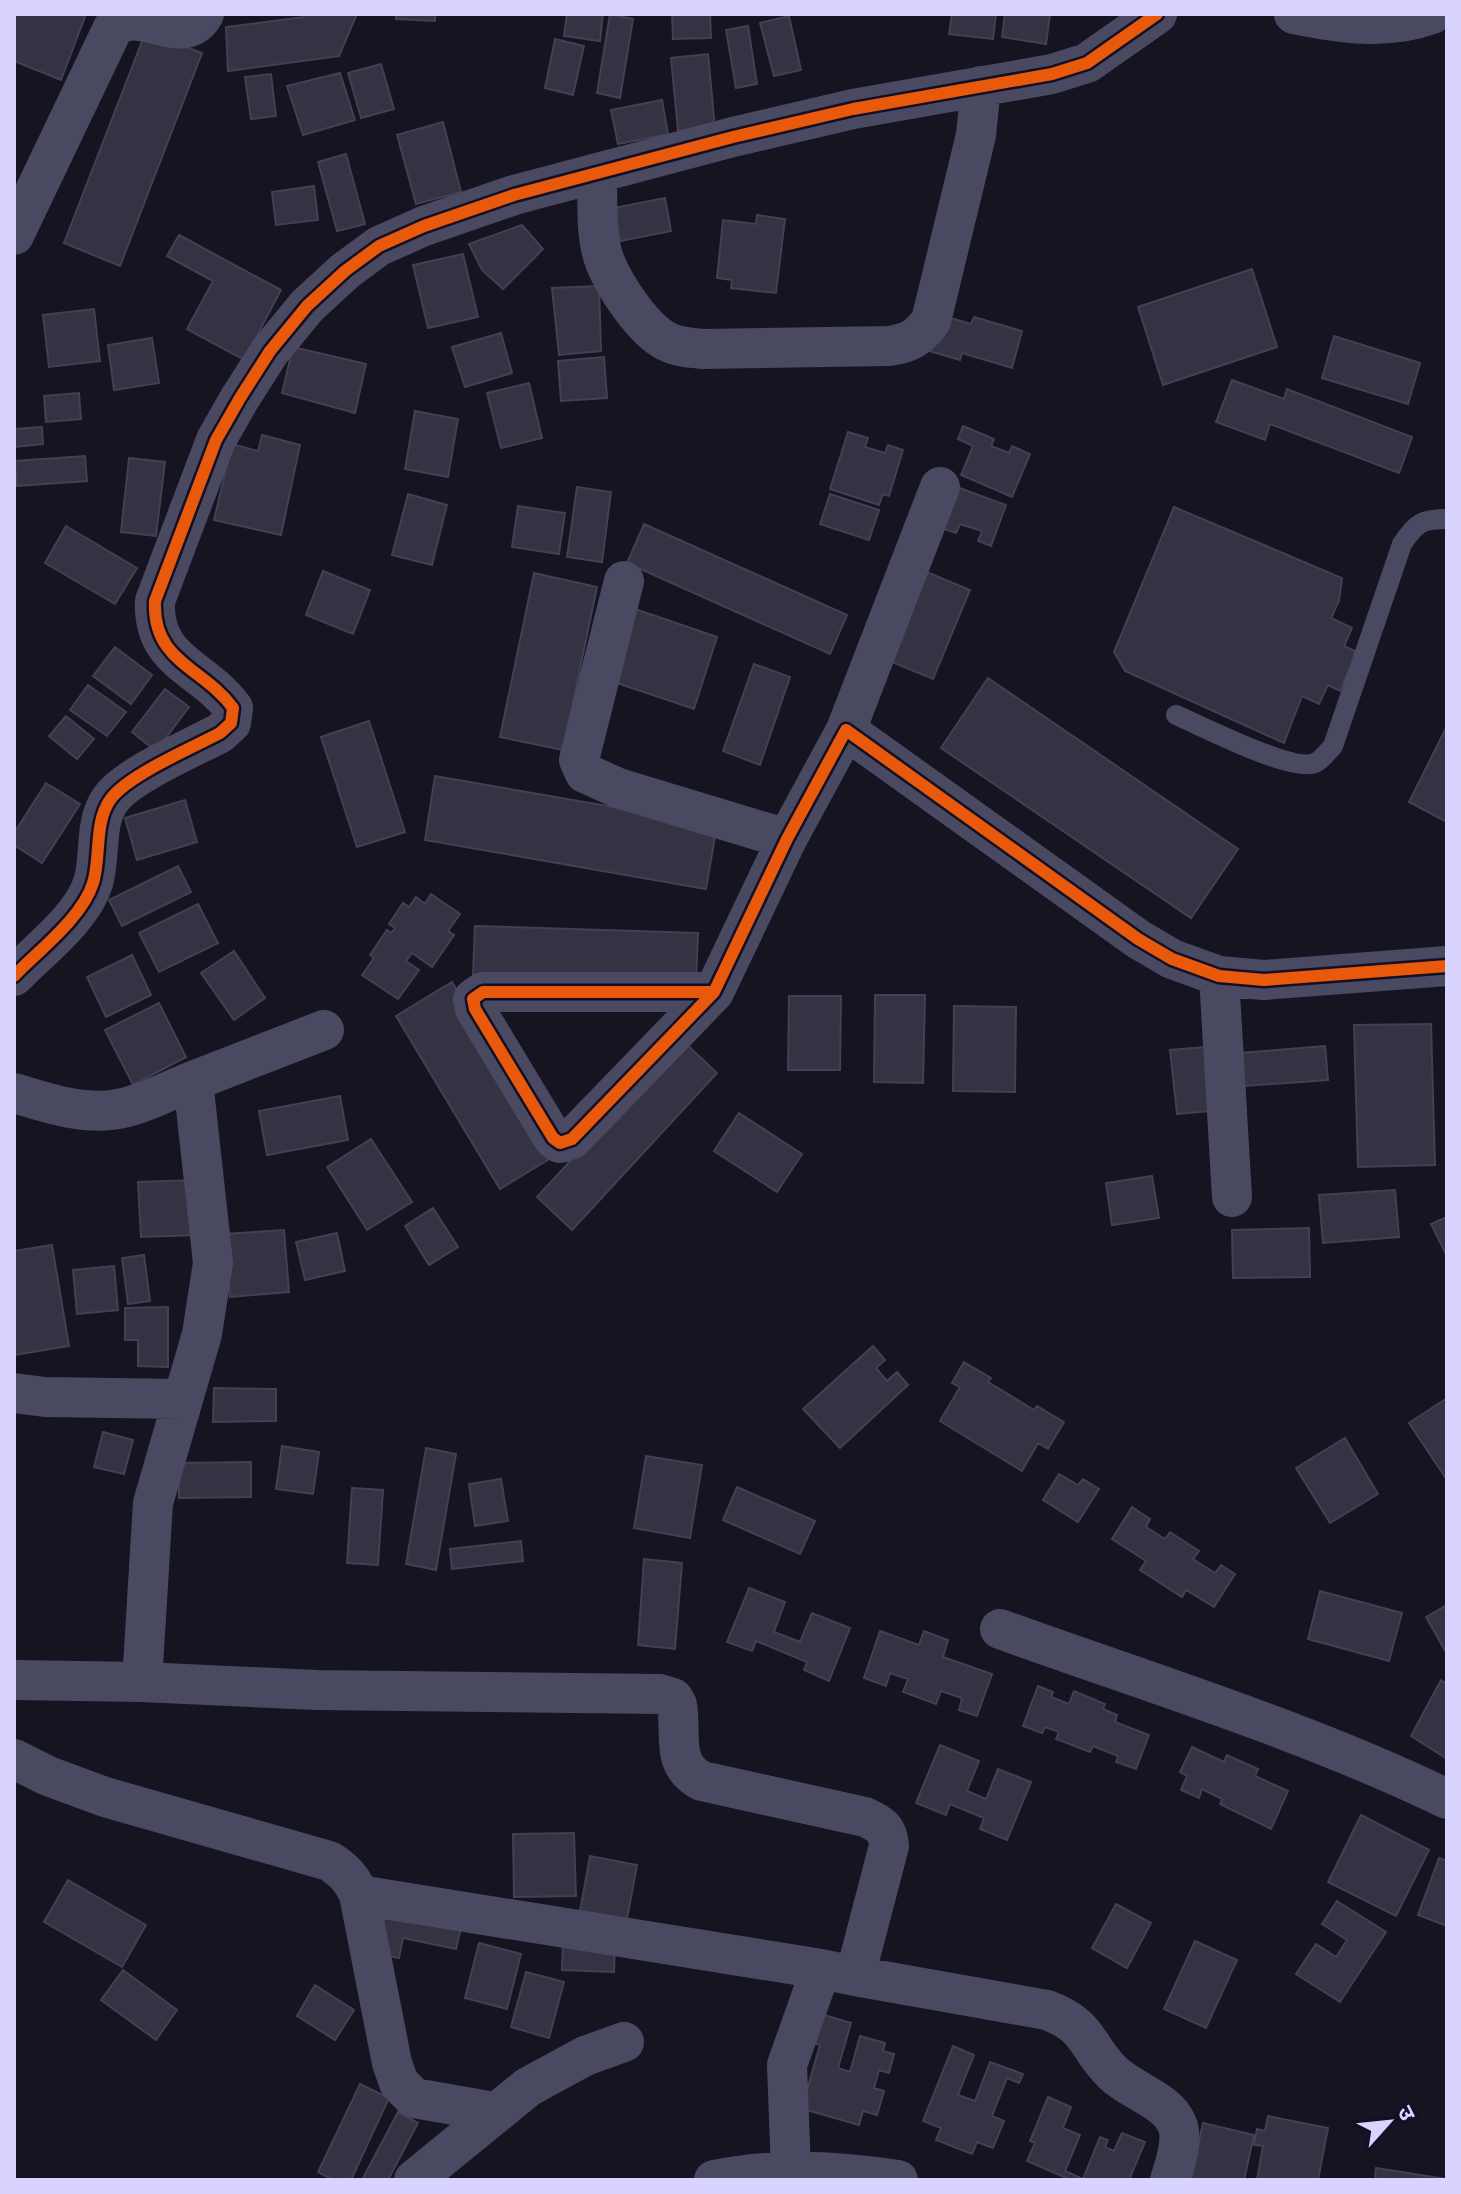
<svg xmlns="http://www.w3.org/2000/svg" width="1461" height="2194" viewBox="0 0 1461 2194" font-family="Lato,'Noto Sans Devanagari',sans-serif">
<rect width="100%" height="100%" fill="#161421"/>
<path fill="#343243" stroke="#433f54" stroke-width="2" d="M14,14h72l-25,66 -47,-19z
M305,14h52l-18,42 -111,15 -2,-44 78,-10z
M396,14h39v7l-39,-2z
M567,14h36l-3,27 -36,-5z
M610,14l23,5 -13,79 -23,-5z
M672,14h38l1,24 -38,1z
M952,14h44l-3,25 -44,-5z
M1005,14h45l-4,30 -44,-7z
M789,16l12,54 -27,6 -14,-53z
M748,26l9,58 -21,4 -10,-58z
M146,31l56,22 -82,213 -56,-23z
M555,39l29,7 -11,49 -28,-7z
M708,54l7,74 -37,3 -7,-73z
M381,64l13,45 -33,9 -13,-45z
M340,73l15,47 -52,15 -16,-49z
M271,74l5,42 -25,3 -6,-42z
M662,100l6,34 -50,10 -7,-34z
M443,122l18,70 -45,12 -19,-69z
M346,154l19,70 -28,7 -19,-69z
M314,186l4,34 -42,5 -4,-33z
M665,198l6,33 -51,10 -6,-33z
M757,215l28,4 -9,74 -45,-5 1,-8 -15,-2 6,-58 33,4z
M522,225l21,24 -40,40 -21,-19 -13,-26z
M179,235l102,55 -37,70 -57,-31 26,-48 -46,-25z
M463,254l15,63 -50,11 -15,-63z
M1252,269l25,78 -114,38 -25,-78z
M599,286l2,65 -42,4 -7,-67z
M94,309l6,52 -51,6 -6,-52z
M937,314l34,10 3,-7 48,14 -10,37 -50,-15 -2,7 -34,-10z
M501,333l11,40 -47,14 -13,-40z
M1334,336l86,27 -12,41 -86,-26z
M152,338l7,45 -45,7 -6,-45z
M293,347l73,17 -11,49 -73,-20z
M604,357l3,41 -46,3 -3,-40z
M1232,380l52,19 3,-10 125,48 -13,36 -129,-49 -5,16 -49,-18z
M529,383l13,55 -41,10 -14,-55z
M79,393l2,26 -35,3 -2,-26z
M415,411l43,8 -10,58 -43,-8z
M963,426l31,13 -3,7 18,7 3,-7 18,8 -18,43 -51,-22 12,-29 -15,-7z
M42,427l1,17 -29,3v-18z
M848,432l20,6 -3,9 20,6 3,-8 15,5 -14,46 -6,-2 -4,11 -49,-16z
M262,435l38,10 -19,90 -67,-15 18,-76 26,7z
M85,456l2,25 -70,5 -2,-25z
M129,458l36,4 -9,74 -35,-4z
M954,486l52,19 -15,41 -13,-5 4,-10 -22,-7 -4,9 -17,-6z
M577,487l34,5 -9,70 -35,-5z
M408,494l39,11 -15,60 -40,-10z
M830,494l49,16 -10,30 -49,-16z
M518,506l47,7 -6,41 -47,-7z
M1174,507l168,71 -3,23 -8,17 21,10 -8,18 13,6 -17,39 -12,-6 -9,19 -17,-8 -18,47 -159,-72 -11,-19z
M644,524l203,91 -17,39 -203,-91z
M66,526l71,42 -22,36 -70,-41z
M323,571l47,19 -17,44 -47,-19z
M924,571l46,19 -37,89 -46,-19z
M534,573l63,14 -34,163 -63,-13z
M632,608l85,29 -23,72 -86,-29z
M115,647l37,28 -21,29 -38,-28z
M754,664l36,13 -30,88 -37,-14z
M988,678l250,171 -47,69 -250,-170z
M88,685l38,27 -19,24 -37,-26z
M165,689l24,18 -33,44 -24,-19z
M66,716l28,23 -17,20 -28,-23z
M369,721l36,111 -48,15 -36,-110z
M1447,726v96l-38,-20z
M435,776l282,49 -11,64 -281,-49z
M46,783l34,21 -38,59 -28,-18v-12z
M185,800l12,42 -60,18 -12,-42z
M178,866l13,26 -69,34 -13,-26z
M431,894l29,20 -12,17 6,4 -22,32 -20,-14 -6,8 13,9 -21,29 -36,-24 12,-17 -4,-3 17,-25 4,3 4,-5 -6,-4 14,-21 6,4 7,-10 9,7z
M198,904l20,39 -59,29 -20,-39z
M475,926l223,7 -2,48 -223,-7z
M234,951l31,47 -31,22 -33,-47z
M132,955l19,40 -45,22 -19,-40z
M452,982l104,173 -56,34 -104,-173z
M875,995h50l-2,88 -49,-1z
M789,996h52l-1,74h-52z
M159,1003l27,54 -53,28 -28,-55z
M954,1006l62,1 -1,85 -62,-1z
M1431,1024l4,141 -77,2 -4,-142z
M682,1040l35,33 -145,157 -35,-33z
M1325,1046l3,34 -84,6 -3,-33z
M1205,1047l6,64 -34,3 -7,-64z
M340,1096l8,44 -81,15 -8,-44z
M739,1113l63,41 -25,38 -63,-41z
M371,1139l41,63 -45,28 -40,-63z
M1152,1176l7,42 -47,7 -6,-42z
M194,1180l2,55 -55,2 -3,-55z
M1395,1190l4,47 -76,6 -4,-48z
M433,1208l25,39 -29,18 -24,-39z
M1447,1217v39l-16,-32z
M1309,1228l1,49 -77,1 -1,-48z
M284,1230l5,62 -59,5 -5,-63z
M337,1233l8,38 -40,9 -9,-38z
M52,1245l17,101 -55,9v-104z
M144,1255l6,46 -22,3 -6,-46z
M114,1266l4,44 -41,4 -4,-44z
M168,1307v60l-30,-1v-26h-13v-32z
M873,1346l12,14 -9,8 11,13 10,-9 11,13 -68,63 -37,-39z
M964,1362l27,16 -3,4 46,28 3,-4 27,16 -16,27 -10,-6 -16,28 -82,-50 20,-34 -8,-4z
M214,1388l62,1v32l-63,1z
M1447,1398v82l-38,-57z
M103,1432l30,8 -9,34 -30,-7z
M1345,1438l33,56 -48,29 -34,-55z
M282,1446l37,6 -6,42 -37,-5z
M426,1448l30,6 -20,116 -30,-6z
M646,1456l56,9 -12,73 -56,-10z
M251,1462v35l-72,1 -1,-35z
M1059,1474l19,11 5,-6 16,10 -21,33 -35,-22z
M501,1479l7,42 -33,5 -6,-42z
M737,1487l78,34 -15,33 -77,-34z
M352,1488l31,2 -5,75 -31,-2z
M1132,1507l18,12 -4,8 19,12 5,-7 29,19 -6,8 22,14 6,-8 14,9 -21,33 -28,-17 -4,7 -42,-27 6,-9 -34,-22z
M521,1541l2,20 -71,8 -2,-20z
M644,1559l38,4 -7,86 -37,-4z
M749,1588l36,14 -11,30 26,10 12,-29 38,15 -21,53 -25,-11 3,-8 -51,-21 -4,10 -25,-9z
M1320,1591l82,22 -13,48 -81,-22z
M1447,1605v49l-21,-37z
M880,1631l39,14 5,-14 24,9 -5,17 49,17 -15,42 -18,-6 3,-12 -21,-7 -5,13 -33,-12 5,-13 -18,-6 -4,13 -22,-8z
M1441,1680l6,4v75l-36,-23z
M1038,1686l15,6 -2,5 18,7 5,-13 31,13 -2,5 14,6 -2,7 34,13 -13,34 -20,-7 2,-6 -25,-10 -3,6 -34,-13 3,-7 -14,-5 -3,6 -19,-7z
M940,1745l39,16 -12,30 19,8 12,-30 33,13 -24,58 -27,-11 4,-11 -34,-14 -4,11 -30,-12z
M1192,1747l32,15 3,-7 31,14 -3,7 33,15 -17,38 -51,-25 2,-5 -20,-10 -3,9 -18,-8 6,-14 -7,-4z
M1361,1815l68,35 -33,66 -68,-34z
M574,1833l2,63 -62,1 -1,-63z
M590,1856l47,9 -10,54 -47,-8z
M1439,1858l8,3v65l-29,-11z
M68,1880l78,45 -24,42 -78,-45z
M376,1900l87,19 -7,30 -53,-11 -4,20 -25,-5z
M1337,1901l49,31 -46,70 -44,-28 20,-30 20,13 11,-17 -25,-16z
M1116,1904l35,19 -24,45 -35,-20z
M1195,1941l42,19 -31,68 -42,-19z
M563,1942l52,2 -1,28 -52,-2z
M479,1943l42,11 -14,55 -42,-11z
M123,1970l54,40 -21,30 -55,-40z
M526,1972l38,10 -15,56 -38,-11z
M315,1985l39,25 -19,30 -38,-24z
M814,2012l37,11 -13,45 12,4 10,-36 25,7 -2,8 11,3 -5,19 -10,-3 -5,18 10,3 -7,24 -14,-4 -4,14 -63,-18 9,-10 15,-52 -13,-4z
M953,2046l21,9 -16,40 17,6 15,-39 33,12 -4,9 -12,-5 -15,38 12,5 -11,27 -16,-6 -5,12 -36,-14 5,-12 -18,-7z
M360,2084l29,14 -38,82h-18l-15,-8z
M1048,2097l23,10 -8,21 17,7 -15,36 18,8 17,-42 8,3 -3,7 9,4 8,-18 23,9 -16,38h-58l-44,-19 8,-18 -5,-2z
M398,2112l20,11 -30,57h-26z
M1268,2116l60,12 -10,52h-61l6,-34 -9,-1 3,-16 8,2z
M1203,2123l51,12 -10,45h-53z
M1376,2168l71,11v1h-72z"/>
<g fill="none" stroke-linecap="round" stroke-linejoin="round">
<path stroke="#4a4962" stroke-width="20" d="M1176,715c26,11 116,58 139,48 7,-3 13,-12 18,-17l69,-202c14,-21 20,-25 45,-25"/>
<path stroke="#4a4962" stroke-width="40" d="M1294,14c46,9 92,17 138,0
M597,175c1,27 -2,62 8,87 10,25 38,67 61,79 11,6 24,7 37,8l186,-3c21,-3 29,-8 42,-25l45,-186 5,-49
M14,235l99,-207c27,-25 70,23 91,-14
M624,581l-45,179 6,13 33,15 169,51
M846,730l94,-243
M14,976c25,-26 68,-58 79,-93 8,-26 1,-60 17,-83 16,-24 82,-52 110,-67l11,-10 2,-15c-30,-41 -81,-46 -78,-107l61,-161 24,-42 30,-47 37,-45 38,-35 34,-25 45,-20 90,-31 219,-58 120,-28 199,-35 35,-11 70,-49
M1219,976l13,221
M714,992h-231l-10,7 2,10 78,129 7,5 12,-4 142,-147 73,-153 59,-109 292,209 34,20 47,17 45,4 183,-14
M193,1081l131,-51
M14,1093c31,9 65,21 97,17 28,-3 56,-19 82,-29l20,182 -11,71 -49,169 -11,179 -128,-2
M14,1393l31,4 136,2
M1000,1629c150,54 304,101 447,170
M142,1682l175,8 343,4 13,4 4,7c5,30 -7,60 25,76l163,36c15,7 23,11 24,29l-34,130 -34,-7 -34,96 4,106
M14,1759l34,17 57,21 224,64c15,9 23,18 30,34l33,168 7,20 15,15 80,14
M359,1895l462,74
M855,1976l192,34c45,17 38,37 67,64 18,17 53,26 63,50 7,17 -2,40 -7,56
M414,2180l114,-93 57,-31 39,-14
M714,2180c61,-13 123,-9 184,0"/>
<g stroke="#130f26" stroke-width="17">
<path id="cycleway" d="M14,976c25,-26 68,-58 79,-93 8,-26 1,-60 17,-83 16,-24 82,-52 110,-67l11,-10 2,-15c-30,-41 -81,-46 -78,-107l61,-161 24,-42 30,-47 37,-45 38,-35 34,-25 45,-20 90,-31 219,-58 120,-28 199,-35 35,-11 70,-49
M714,992h-231l-10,7 2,10 78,129 7,5 12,-4 142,-147 73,-153 59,-109 292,209 34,20 47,17 45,4 183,-14"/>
</g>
<use href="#cycleway" stroke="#e8590c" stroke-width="12"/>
</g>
<rect width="1461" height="2194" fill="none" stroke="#d9d4ff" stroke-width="32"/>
<g transform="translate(1389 2122) rotate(63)" stroke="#130f26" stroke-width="6" paint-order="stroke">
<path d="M0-6L14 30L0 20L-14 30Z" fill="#d9d4ff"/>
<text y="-12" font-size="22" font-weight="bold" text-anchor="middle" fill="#d9d4ff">उ</text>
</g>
</svg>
